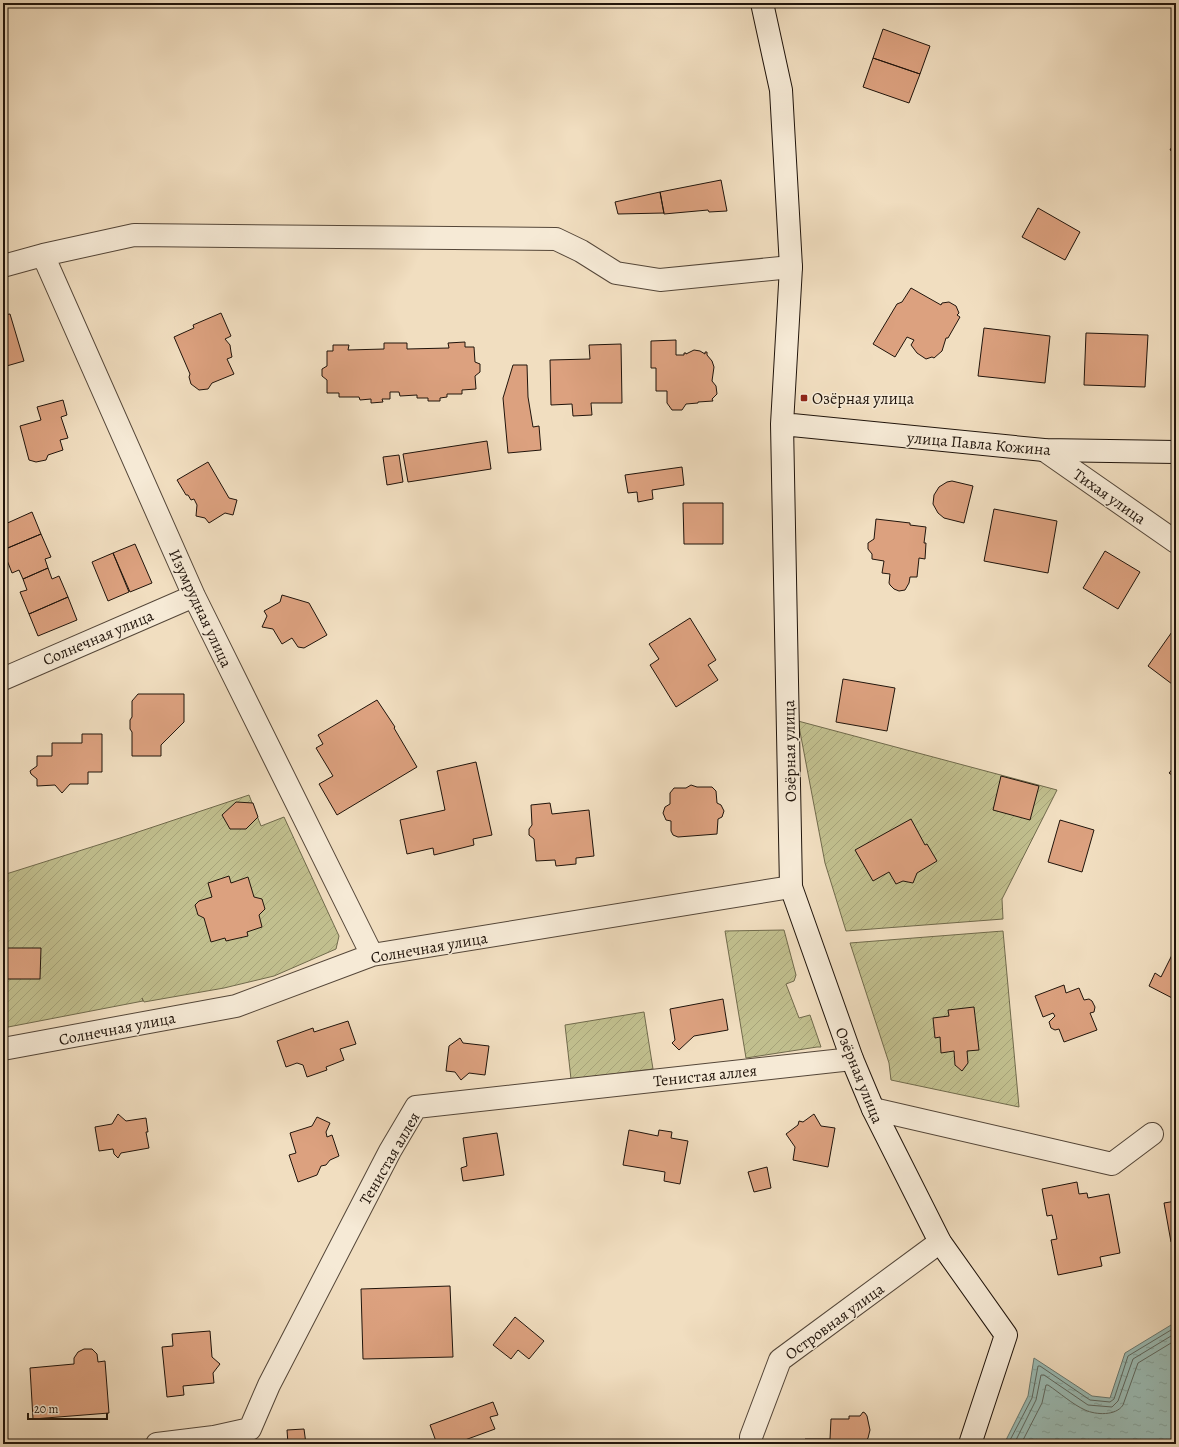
<svg xmlns="http://www.w3.org/2000/svg" width="1179" height="1447" viewBox="0 0 1179 1447" font-family="Alegreya,serif">
<defs>
<pattern id="garden-furrows" width="10" height="10" patternUnits="userSpaceOnUse"><rect width="10" height="10" fill="#c1bf8e"/><path d="M-1 1l2-2M0 10L10 0M9 11l2-2" fill="none" stroke="#a6a379"/></pattern>
<pattern id="water-ripples" width="26" height="14" patternUnits="userSpaceOnUse"><rect width="26" height="14" fill="#9bbcb5"/><path d="M2 4q2-2 4 0t4 0M15 11q2-2 4 0t4 0" fill="none" stroke="#85a19a"/></pattern>
</defs>
<rect width="100%" height="100%" fill="#f1dec0"/>
<filter id="stains"><feTurbulence type="fractalNoise" baseFrequency=".005" numOctaves="4"/><feColorMatrix values="0 0 0 0 .2 0 0 0 0 .09 0 0 0 0 .02 0 0 0 .5 -.17"/></filter>
<radialGradient id="worn" r=".72"><stop offset=".6" stop-color="#630" stop-opacity="0"/><stop offset="1" stop-color="#630" stop-opacity=".3"/></radialGradient>
<path fill="url(#garden-furrows)" stroke="#706a4c" d="M798,721l259,69 -55,109 1,20 -157,12 -21,-68z
M249,795l12,31 23,-9 55,119 -3,13 -62,27 -50,12 -80,14 -2,-4 1,3 -140,27v-153l117,-37z
M784,930l12,45 -2,6 -8,3 13,34 11,-3 11,32h-4l-71,11 -21,-127z
M1003,931l16,176 -128,-27 -2,-17 -39,-120z
M644,1012l9,57 -82,10 -6,-54z"/>
<path fill="url(#water-ripples)" stroke="#6a7971" d="M1176,1322v122h-172l24,-48 6,-38 58,38 18,2 15,-45z"/>
<g fill="none" stroke-linecap="round" stroke-linejoin="round">
<path stroke="#5e6860" stroke-width="1" d="M1008,1444l24,-46 6,-32h2l50,34 20,2 4,-3 14,-43 48,-29
M1014,1444l22,-44 5,-25h3l44,30 24,2 6,-6 15,-42 43,-26
M1021,1444l21,-41 4,-18h2c12,8 24,19 37,25 11,5 31,6 38,-5l15,-42 38,-23"/>
</g>
<path fill="#dca17f" stroke="#20140b" d="M883,29l47,17 -10,28 -47,-16z
M873,58l47,16 -11,29 -46,-16z
M1176,140v13l-6,-3z
M721,180l6,31 -18,1 -1,-2 -44,4 -4,-22z
M660,192l4,21 -46,1 -3,-12z
M1038,208l42,24 -15,28 -43,-23z
M911,288l30,17 1,-2 7,-1 7,4 3,7 -2,2 3,2 -12,21h-2l-4,13 -8,7 -2,-1 -6,2 -9,-6 -6,-8 3,-5 -7,-3 -12,20 -22,-13 24,-40 5,-2z
M221,313l10,23 -6,3 5,6 1,7 1,5 -5,2 7,15 -22,9 -4,6 -9,1 -8,-6 -2,-7 1,-3 -16,-37 20,-9 -1,-3z
M10,314l14,47 -21,6v-52z
M984,328l66,8 -5,47 -67,-7z
M1086,333l62,2 -3,52 -61,-2z
M676,340v15h8v-2h2v1l8,-4 6,1 5,3v-2h2v3l5,6 2,6 -2,14 4,5 1,8 -5,5 1,2 -15,1v1l-12,1 -4,6h-10l-5,-7v-12h-11v-23h-5v-27z
M465,342v5h9l1,15 5,2v8l-5,4 1,13 -14,1v4h-15v3l-7,1v3h-12v-3h-11v-3l-17,1 -1,-4h-9v7h-8l1,3 -12,1v-4l-11,1 -1,-3h-20v-4h-12v-13l-5,-4v-7l5,-3v-15h6v-6h16l-1,5 36,-1v-6h23v6l42,-1 -1,-5z
M621,344l1,59h-31l1,12 -19,1 -1,-12 -21,1 -1,-45 40,-1 -1,-14z
M513,365h14l1,32 5,30 6,-1 2,24 -33,3 -5,-55z
M63,400l4,15 -6,2 7,21 -8,2 3,10 -15,5 -2,5 -10,2 -7,-2 -9,-34 21,-6 -4,-13z
M487,441l4,28 -83,13 -5,-28z
M399,455l4,27 -16,3 -4,-28z
M208,462l21,36 8,2 -4,15 -8,-2 -16,10 -4,-5 -9,-2 1,-11 -3,-6 -3,1 -3,-5h-2l-9,-15z
M682,467l2,18 -32,5 1,9 -15,3 -1,-10 -9,1 -3,-18z
M952,481l21,5 -9,37 -20,-5 -6,-5 -5,-9 1,-9 5,-8 8,-5z
M683,503h40v41h-39z
M994,509l63,12 -9,52 -64,-12z
M32,512l9,22 -38,16v-25z
M876,519l34,4v2l16,2 -2,16h2l-1,16 -6,-1 -2,19h-7l-1,6 -4,7 -6,1 -5,-2 -4,-4 -1,-2 1,-9 -8,-1 2,-12 -12,-2v-5l-4,-5v-6l6,-4z
M41,534l10,23 -6,2 3,9 -25,11 -4,-9 -7,3 -9,-23z
M135,544l17,39 -22,9 -17,-39z
M1105,551l35,21 -22,37 -35,-21z
M113,553l16,39 -21,9 -16,-39z
M48,568l4,11 7,-3 9,21 -39,17 -9,-22 7,-2 -4,-11z
M282,595l27,8 18,32 -23,13 -6,-1 -6,-9 -10,6 -9,-15 -11,-2 5,-11 -3,-5 16,-9z
M68,597l9,23 -39,16 -9,-22z
M690,618l26,42 -8,5 10,15 -42,27 -26,-42 9,-6 -10,-15z
M1174,629l2,1v57l-28,-21z
M843,679l52,9 -8,43 -51,-9z
M138,694h46v28l-23,23v11h-29v-24l-2,-3v-9l2,-3v-16z
M377,700l18,27 -1,1 23,39 -80,48 -18,-31 14,-8 -17,-28 7,-4 -5,-9z
M82,734h20v38h-14v12h-18l-8,9 -7,-8 -18,1v-7l-6,-5 -1,-3 7,-5v-10h15v-13h30z
M476,762l16,73 -19,4 1,6 -40,10 -1,-7 -26,6 -7,-34 45,-10 -8,-39z
M1176,765v13l-7,-5z
M1001,776l38,10 -9,34 -37,-10z
M691,785l6,2h15l4,4 1,12 4,2 3,6 -2,6 -4,2 -1,15 -39,3 -5,-2 -2,-4v-10l-5,-1 -3,-7 2,-6 5,-3v-11l4,-5h12z
M236,802l17,1 5,14 -12,12h-16l-8,-14z
M550,803l2,11 37,-4 5,46 -18,2v6l-20,2 -1,-6 -19,1 -2,-22 -5,-4v-6l3,-4 -1,-20z
M911,819l14,26 2,-1 10,17 -20,12 -4,10 -10,-2 -7,3 -7,-12 -16,9 -18,-31z
M1060,820l34,10 -12,42 -34,-10z
M229,876l2,7 17,-6 6,20 8,2 3,10 -6,6 3,12 -15,5 1,4 -22,5 -1,-3 -14,4 -7,-24 -6,-3 -3,-10 4,-4 13,-4 -4,-14z
M3,940h2v8h36l-1,31h-35v-2h-2z
M1172,955l4,2v43l-27,-14 6,-13 6,4z
M1064,985l2,8 13,-5 5,12 5,-1 3,2 3,6 -1,5 -4,1 7,17 -33,12 -5,-13 -4,1 -4,-2 -2,-6 6,-6 -2,-3 -10,4 -8,-21z
M723,999l5,31 -34,6 -15,14 -7,-7 3,-3 -5,-31z
M974,1007l5,43 -12,1 1,12 -6,8 -7,-6 -1,-14 -13,2 -1,-16 -5,1 -2,-20 16,-2 -1,-6z
M348,1021l8,23 -16,5 4,11 -18,7 1,3 -20,7 -4,-12 -6,-2 -11,4 -9,-26 36,-13 1,4z
M460,1038l3,5 26,3 -4,29 -16,-2 -8,7 -6,-8 -9,-1 3,-25z
M118,1114l8,7 20,-3 2,14h-2l3,16 -28,5 -3,5 -4,-4 -1,-5 -14,2 -4,-24 17,-3z
M814,1114l7,12 14,2 -7,39 -35,-7 2,-13 -9,-13 12,-9 1,-4 4,1z
M317,1117l13,6 -4,9 1,5 5,-2 7,21 -9,4 -4,5 -5,1 -4,9 -19,7 -9,-27 7,-2 -6,-20 22,-7z
M629,1130l29,6 1,-6 13,2 -1,6 17,3 -8,43 -16,-3 1,-9 -42,-7z
M497,1133l7,42 -41,6 -2,-13 6,-2 -4,-28z
M767,1167l4,21 -17,4 -6,-20z
M1077,1182l2,12 8,-1 1,5 21,-4 11,59 -20,4 2,9 -44,9 -7,-35 6,-1 -5,-24 -5,1 -5,-27z
M1176,1201v40l-5,1 -7,-39z
M450,1286l3,71 -90,2 -2,-70z
M515,1317l29,24 -15,18 -11,-9 -7,9 -18,-14z
M210,1331l2,26 8,7 -7,9 1,10 -31,3 1,9 -17,2 -5,-50 11,-1 -1,-12z
M84,1349h8l5,5 1,8 7,-1 4,52 -76,6 -3,-51 44,-4v-6l4,-6z
M493,1402l5,13 -8,2 5,12 -41,15h-17l-7,-19z
M863,1412l2,1 2,3 3,14 -2,8 -4,6h-59v-5h25l1,-20h18v-3h11z
M304,1429l2,15h-18l-1,-14z"/>
<g fill="none" stroke-linecap="round" stroke-linejoin="round">
<g stroke="#544638" stroke-width="24">
<path id="street" d="M43,255l151,341 178,359
M3,266l40,-11 91,-20 422,4 25,12 35,22 44,7 131,-13
M1044,450l132,92
M3,679l191,-83
M3,1049l233,-43 136,-51 419,-68
M873,1109l239,55 40,-30
M157,1444l57,-7 36,-8 19,-44 121,-234 26,-44 436,-48
M751,1444v-7l29,-77 160,-118"/>
</g>
<g stroke="#20140b" stroke-width="24">
<path id="secondary" d="M762,3l19,87 10,177 -9,157 9,463 61,172 21,50 67,133 66,93 -36,109
M782,424l262,26 132,2"/>
</g>
<use href="#street" stroke="#f6ead6" stroke-width="22"/>
<use href="#secondary" stroke="#f6ead6" stroke-width="22"/>
</g>
<rect fill="#8f2418" stroke="#f6ead6" stroke-width="1.5" x="800" y="394" width="8" height="8" rx="2"/>
<g text-anchor="middle" stroke-width="3" stroke-linejoin="round" paint-order="stroke">
<g font-size="16" fill="#20140b" stroke="#f6ead6" text-anchor="start">
<text x="812" y="404">Озёрная улица</text>
</g>
<g font-size="16" fill="#20140b" stroke="#f6ead6">
<text transform="translate(979 443) rotate(5)" y="6">улица Павла Кожина</text>
<text transform="translate(1110 496) rotate(35)" y="6">Тихая улица</text>
<text transform="translate(201 608) rotate(65)" y="6">Изумрудная улица</text>
<text transform="translate(98 637) rotate(-23)" y="6">Солнечная улица</text>
<text transform="translate(789 751) rotate(-91)" y="6">Озёрная улица</text>
<text transform="translate(429 947) rotate(-10)" y="6">Солнечная улица</text>
<text transform="translate(117 1028) rotate(-11)" y="6">Солнечная улица</text>
<text transform="translate(705 1075) rotate(-6)" y="6">Тенистая аллея</text>
<text transform="translate(860 1075) rotate(68)" y="6">Озёрная улица</text>
<text transform="translate(389 1158) rotate(-60)" y="6">Тенистая аллея</text>
<text transform="translate(834 1321) rotate(-36)" y="6">Островная улица</text>
</g>
</g>
<rect width="1179" height="1447" fill="none" stroke="#f1dec0" stroke-width="16"/>
<rect x="4" y="4" width="1171" height="1439" fill="none" stroke="#20140b" stroke-width="2"/>
<rect x="8" y="8" width="1163" height="1431" fill="none" stroke="#20140b"/>
<path d="M28 1413v6h79v-6" fill="none" stroke="#20140b" stroke-width="2"/>
<text x="34" y="1413" font-size="12" fill="#20140b" stroke="#f6ead6" stroke-width="3" paint-order="stroke">20 m</text>
<rect width="100%" height="100%" filter="url(#stains)"/>
<rect width="100%" height="100%" fill="url(#worn)"/>
</svg>
